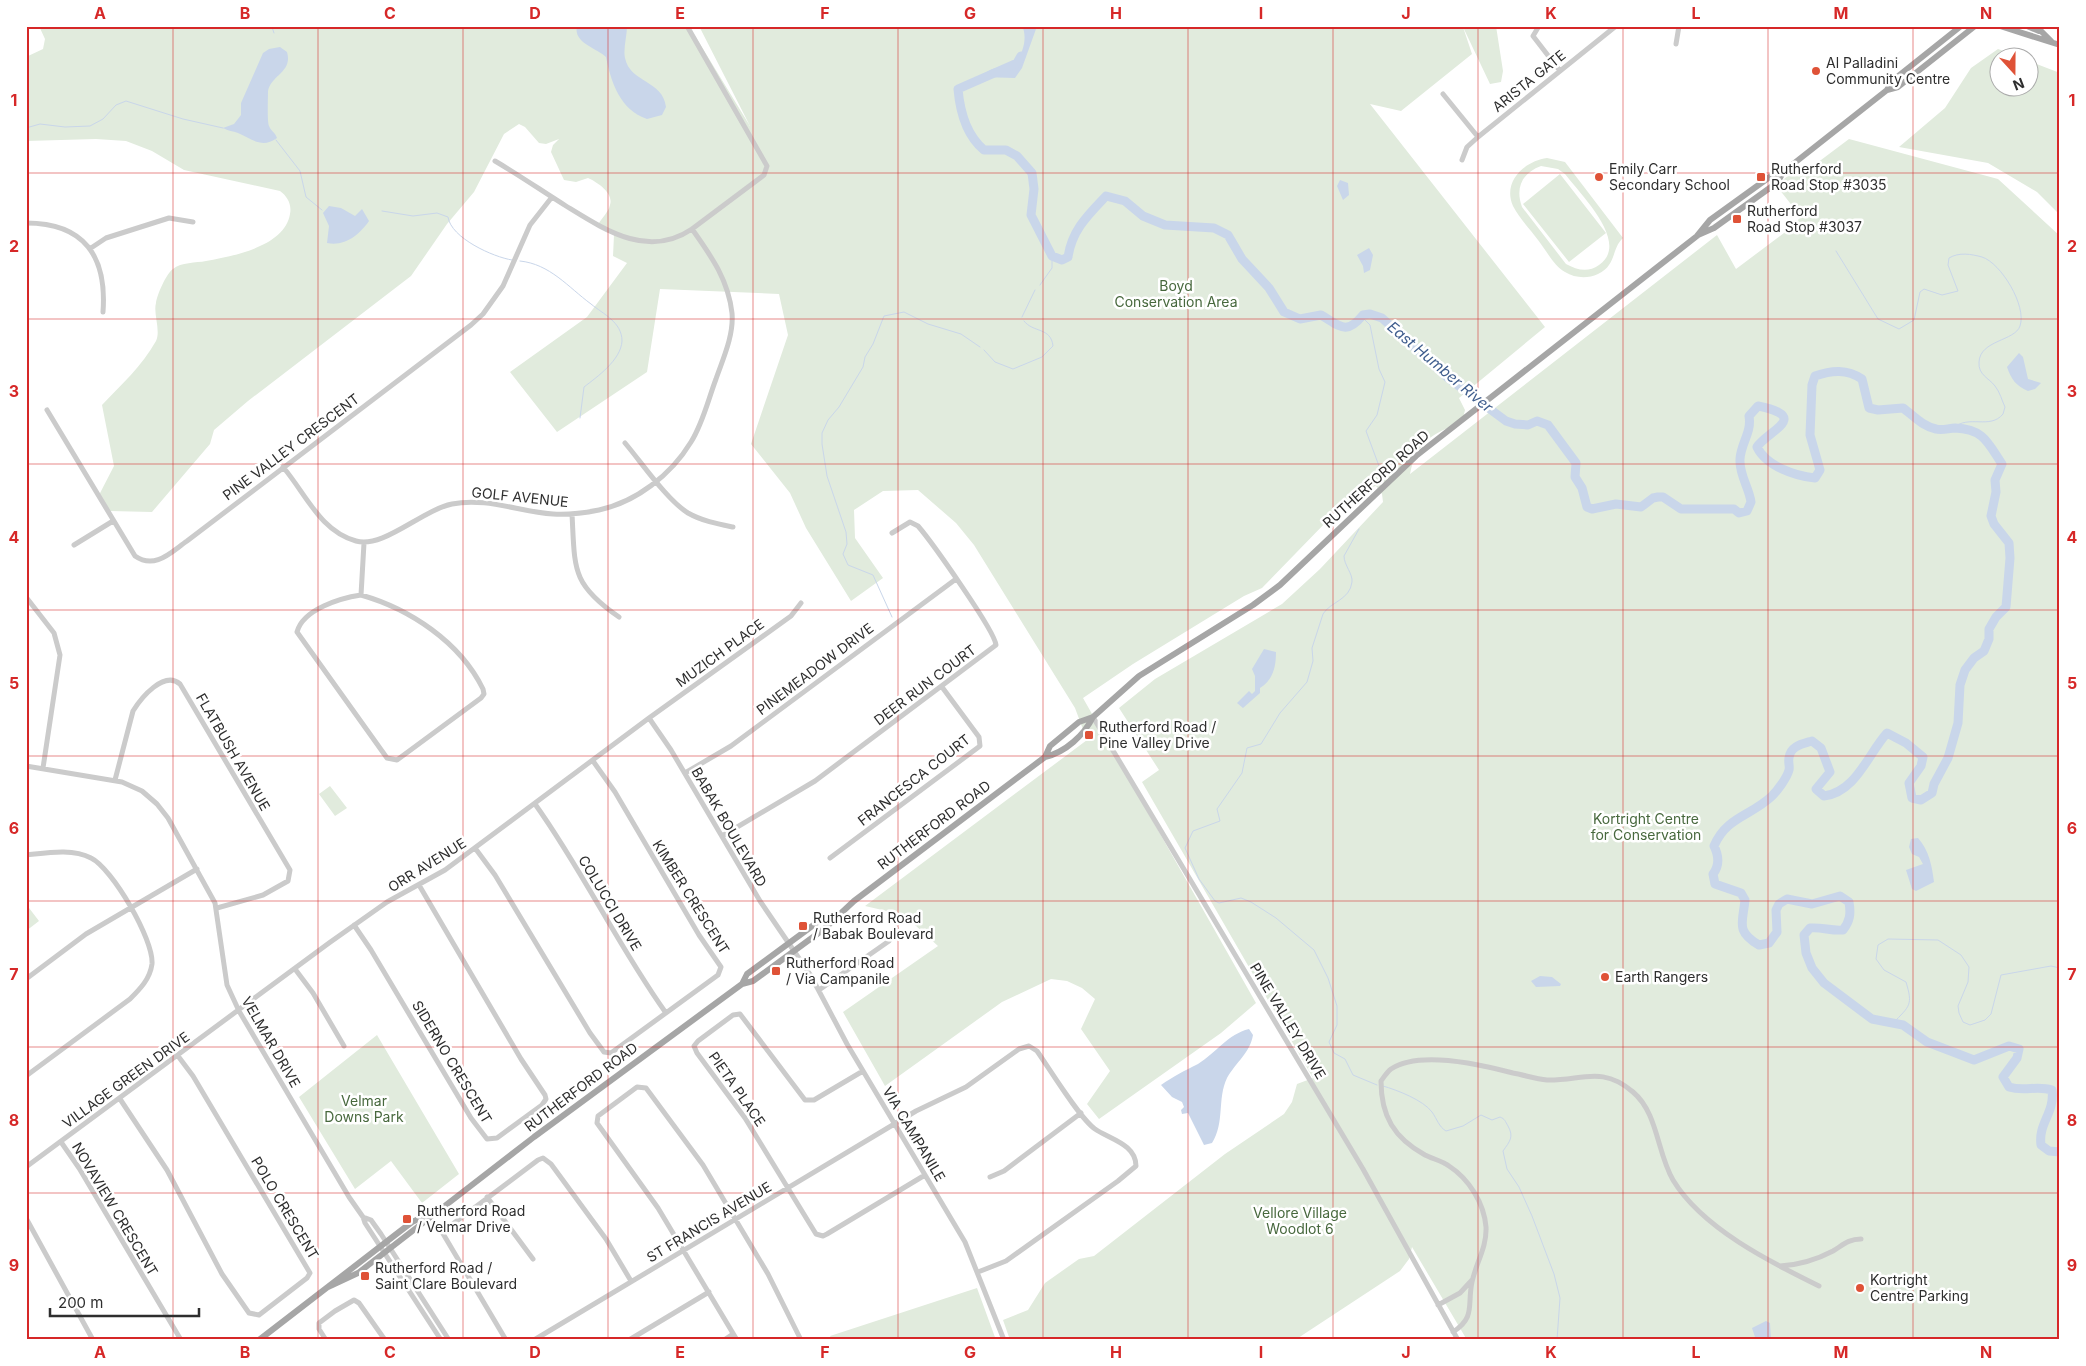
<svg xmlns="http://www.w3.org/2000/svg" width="2086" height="1366" viewBox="0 0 2086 1366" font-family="Inter,sans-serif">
<rect width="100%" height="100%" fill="#fff"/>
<path fill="#e1ebdd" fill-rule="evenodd" d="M39,26h650l61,100 -51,-100h797l7,45 -2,11 -11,2 -27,-57 9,27 -71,57 -31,-7 175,223 -86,71 6,12 -3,12c-30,12 -45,19 -52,52l307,-239 19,34 48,-36 17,-16 -22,-28v-6l19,-15 11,1 40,-30 149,40 62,57v1104h-593l-55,-93 -3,12 -9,12 -105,69h-285l-7,-20 25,-10 17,-27 34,-24 15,-3 131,-102 59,-40 8,-12 5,-18 16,-6 -171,-296 17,-12 -40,-62 36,-29 127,-75 38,-35 63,-67 -1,-8 -6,-8 -7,2 -6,-4 -101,104 -18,8 -111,68 -50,34 173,305 -35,30 -122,86 -12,-15 23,-33 -29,-42 14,-30 -13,-11 -15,-7 -16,-2 -49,23 -117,84 -42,-74 95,-66 -34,-31 -39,-9 222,-166 -12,-32 -101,-163 -18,-22 -38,-33 -35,1 -29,19 1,28 28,40 -32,23 -45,-73 -16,-35 -39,-49 37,-109 -9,-41 -119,-5 -13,83 -90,60 -47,-60 77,-55 40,-54 -14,-7 1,-21 -15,-12c3,-5 10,-12 11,-18 4,-12 -13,-23 -22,-27l-12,4 -12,-2 -13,-28 2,-7 6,-6 -13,5 -7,-1 -14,-16 -6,-3 -15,10 -30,58 -27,32 -36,52 -163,125 -34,29 -4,14 -58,68 -42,-1 -12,-14 16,-31 -12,-61c19,-20 40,-39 54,-64 5,-11 -3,-27 0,-38 1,-8 10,-29 17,-34 8,-7 23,-6 33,-8 28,-5 79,-15 84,-47 2,-10 -3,-18 -10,-23l-96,-21 -32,-19 -26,-10 -30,-2 -70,2v-84l17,-8 2,-10z
M1998,49l22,8 -22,1v30h30l1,-27 31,12 -1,141 -22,-22 -49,-29 -89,-16 46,-39 26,-40z
M1547,158l18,4 58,76c-12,11 -6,27 -25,36 -11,5 -23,4 -33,-2 -11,-6 -19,-22 -27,-32 -8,-11 -19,-22 -25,-34 -11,-25 12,-45 34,-48zM1541,166l17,3 7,5c15,20 66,69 34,91 -11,8 -22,5 -33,-1l-44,-57c-7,-19 0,-34 19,-41z
M1560,174l46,59 -37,29 -46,-58z
M330,786l17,22 -12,8 -16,-22z
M26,904l13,17 -13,10z
M377,1035l82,139 -37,29 -31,-42 -36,28 -56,-92z
M977,1288l19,52h-164l-2,-4z"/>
<path fill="#c9d6ea" d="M577,26h50c0,10 -4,23 -2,32 5,25 38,22 41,49l-4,8 -15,4c-27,-9 -36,-37 -41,-62 -9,-9 -33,-14 -29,-31z
M1022,26h13l1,3 -14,39 -7,10 -34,-1c16,-16 21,-4 31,-12 11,-8 16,-28 10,-39z
M280,47l7,5c6,20 -16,23 -19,39 0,7 -1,30 1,35 2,5 6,6 8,12 -15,11 -25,1 -39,-5 -5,-2 -10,-2 -15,-5l11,-4 7,-9v-12l22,-50 6,-4z
M1340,180l8,3 1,12 -6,5 -6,-14z
M329,206l12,2 14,8 7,-7 7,12c-9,13 -24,26 -42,22l2,-17 -6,-13z
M1369,248l4,7 -3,15 -6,3 -1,-7 -6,-11z
M2019,353l4,4 5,22 13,4 -6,6 -7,2c-12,-5 -17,-12 -21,-24z
M1264,649l12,3c0,15 -3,28 -16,36v5l-17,15 -6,-5 12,-12 3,3 3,-3v-15l-3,-7z
M1918,838c11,12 14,28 16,44l-18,9 -4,-2 -6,-19 17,-6 -4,-7 -7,-3 -3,-7 2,-8z
M1540,976l12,1 9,7 -1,2 -24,1 -5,-6z
M1249,1029l4,6c-3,18 -17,27 -26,43 -10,21 -2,45 -15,65l-8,2 -16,-32 -6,1 -1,-4 3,-3 -2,-5 -10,-5 -11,-12c13,-9 23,-14 37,-21 18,-11 30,-30 51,-35z
M1766,1321l4,2 1,17h-15l-4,-12z"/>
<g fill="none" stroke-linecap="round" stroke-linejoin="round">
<path stroke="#c9d6ea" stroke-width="1" d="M265,26l7,1 2,6
M26,128l14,-4 25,3 25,-1 13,-7 13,-14 10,-4 57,18 40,9
M276,140l24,31 6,26 16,13
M382,211l31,5 24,-3 11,4c3,21 45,40 64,43
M1836,251l42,68 21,10 15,-9 6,-28 4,-3 18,6 16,-4 -10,-26 1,-7c10,-6 22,-4 33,-1 19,6 45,49 38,69 -5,15 -40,14 -41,36 -1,13 10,16 16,24 5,6 7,15 10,21l-2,7c-13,16 -34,0 -50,14
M520,261c30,3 48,26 71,43 12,10 31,18 31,37 -1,19 -25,36 -38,46l-4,31
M1040,285l12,-17v-12
M1022,317l13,-27
M1362,317l8,8 9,44 6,13 -8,33 -11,16 13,35
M984,350l11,12 18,7 29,-12 11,-11c-2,-19 -20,-13 -29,-25
M1359,529l-15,27c0,9 9,18 8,26 -2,18 -22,20 -29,32l-11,34 1,13 -6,21 -27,31 -19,31 -14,4 -5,25 -25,36 3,12 -27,10 -8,17 14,31 16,22 4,2 22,-5 10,4 25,16 38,32 14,28 9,28v19l-8,17 5,11 11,6 8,16 24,10
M892,617l-19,-42 -25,-10 -5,-11 4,-10 -1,-12 -19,-56 -5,-32v-11l6,-13 11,-13 24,-40 2,-10 8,-13 11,-28 20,-4 24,12 33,10 19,13
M1893,1023c17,-17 20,-18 13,-41l-22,-12 -8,-11 2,-14 10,-6 50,1 23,15 8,12 -1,15 -10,24 1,7 4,9 7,3 15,-5 6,-6 10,-39 50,-9 9,2
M1383,1086c14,4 40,14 49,26 5,7 7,15 14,19l17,-5 18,-11 11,5 8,-3c5,2 5,4 8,9 6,11 2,15 -5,25l4,18 12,18 13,29 22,58 6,24 -3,42"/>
<path stroke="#c9d6ea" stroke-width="9" d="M1021,56l-4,7 -59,26c2,23 8,46 26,61h22l11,6 15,17 2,16 -3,26 21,41 10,4 6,-3c4,-27 20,-42 38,-61l19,5 18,15 22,9 49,3 14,7 14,24 27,29 15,24 16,7 21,-4c19,11 25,21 42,0l7,-1 12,4 66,60 58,43 9,3 13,1 9,-4 11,4 28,38 -1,14 7,11 5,19 5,2 24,-5 25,3 12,-9 5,-1h5l18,12h53l5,4 8,-2 4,-9c-2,-15 -12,-27 -11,-43 1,-16 12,-27 9,-43l9,-10c54,11 9,25 -1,41 9,19 38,29 58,31l5,-8 -10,-35 2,-50 3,-9c17,-6 32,-7 47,3l7,29 9,2 25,-2c11,8 19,18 33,21 6,2 13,-1 19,-1 29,1 33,15 47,36l-7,16 1,12 -5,24 3,8 15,19 1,15 -4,49 -10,10 -7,12v10l-5,12 -10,7 -9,12 -5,15 -2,38 -10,35 -14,26 -2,9 -11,7 -9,-2 -3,-15 12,-17 2,-9 -17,-14 -19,-10c-19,21 -31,59 -63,63l-8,-7 14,-17 -9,-24 -9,-7c-10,3 -22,5 -23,17 -1,4 1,9 0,12 -2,8 -12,21 -17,26 -21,20 -46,21 -58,50 5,10 6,19 -1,28l2,10 26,9 4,7c-2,22 -10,31 14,45l10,-2 8,-11 -1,-22 3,-6 8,-5 25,5 28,-8 9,6c2,12 1,19 -6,28 -12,1 -21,-3 -33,-2l-6,7 2,18 6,15 12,15 48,36 31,6 24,17 47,18 35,-14 10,3 -2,9 -14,19 6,10c16,5 27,-2 43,3 3,23 -14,33 -11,55l8,6 11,1"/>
<path stroke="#cbcbcb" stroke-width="5" d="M1539,26l-6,10 27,35
M1676,44l3,-18
M1443,94l35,43
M1462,160l5,-13 11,-10 138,-111
M495,161c24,14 47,30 71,45 39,24 82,53 126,23l72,-54 3,-9 -80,-140
M26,223c59,0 81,34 77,89
M91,248l15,-10 63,-20 24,4
M47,410l88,146c20,14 36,-4 52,-15l284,-216 12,-11 20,-28 27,-61 22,-28
M625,443c17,20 42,57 63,70 14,8 30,11 45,14
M283,467c23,27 37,64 73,74 27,8 66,-31 96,-37 34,-7 68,8 101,10 15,1 31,-1 46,-4 37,-8 72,-35 92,-68 12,-19 17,-42 25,-63 7,-20 18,-44 16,-66 -4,-34 -21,-57 -40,-84
M572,514c3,55 -1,70 47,103
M74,545l39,-24
M361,595c49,14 99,47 122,94l1,5 -3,4 -84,62 -10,-2 -90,-126c6,-23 44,-34 64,-37z
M361,595l3,-52
M26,597l28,36 6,22 -17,113
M1093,717l270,452 95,171
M649,718l22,32 89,151 51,75 36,68 118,198 39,98
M26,766l96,16 20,9 15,13 11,14 47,85 12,82 12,26 110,186 14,20 2,6 76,117
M685,773l46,-27 225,-167
M115,780l18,-69c8,-13 31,-41 47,-27l110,186 -2,11 -25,14 -46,13
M535,804c48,67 83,142 131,209
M722,836l93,-55 181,-136c-1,-14 -65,-104 -78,-119l-8,-4 -18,11
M475,848l20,27 95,158 14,19 7,1 107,-78 3,-8 -22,-32 -84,-143 -22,-31
M26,855c20,-2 46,-7 65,3 21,10 63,82 61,106 -2,15 -12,25 -22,35l-104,77
M830,858l150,-112 -1,-9 -37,-50
M354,925l17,25 100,168 16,21 10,-1 45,-33 4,-6 -1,-4 -24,-36 -102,-174
M295,969l18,24 31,53
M26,979l60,-45 111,-65
M819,990l70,-49 7,-13
M863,1071l-49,29h-9l-65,-86 -7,1 -35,26 -4,5 3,7 48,65 71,116 7,2 4,-2 98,-59
M120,1099l47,71 55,104 27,39 10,2 48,-37 3,-5 -117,-197 -15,-20
M61,1142l18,26 102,172
M26,1167l303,-224 58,-41 58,-32 204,-152 142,-102 10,-13
M990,1177l14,-6 77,-58
M487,1197l46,62
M363,1217l8,3 10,14 68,106
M26,1218l67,122
M1780,1266c19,-1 36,-6 53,-15 10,-6 15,-12 28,-12
M1438,1305l22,-12 12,-13
M1453,1332c23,-15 14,-27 19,-50 4,-19 15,-35 14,-55 -2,-24 -17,-48 -37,-61 -7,-5 -16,-7 -24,-11 -31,-17 -44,-39 -44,-74 3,-4 6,-9 10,-12 28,-19 92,-4 122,4 11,2 23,6 34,7 34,1 55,-15 86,12 25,21 24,61 40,88 29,48 97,82 146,106
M326,1340l-7,-11v-6l16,-12 19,-11 5,3 26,37
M506,1340l-64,-108 96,-72 5,-2 8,6 55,75 25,42
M534,1340l382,-229 50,-24 53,-38 10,-3 8,5c12,17 43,68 58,78 14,10 41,15 41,37l-18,15 -112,80 -28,11
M629,1340l80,-48
M724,1340l9,-6
M737,1340l-79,-132 -61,-85 1,-7 39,-29 9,1 57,77 65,109 33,66"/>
<path stroke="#a6a6a6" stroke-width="6" d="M2000,26l60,19
M2027,26l12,5
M2036,26l15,15
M1887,90l11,-3 77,-61
M1698,235l16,-7 64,-46 5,-10
M1045,757l5,-11 29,-24 14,-5 46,-41 114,-71 27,-20 136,-129 281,-220 13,-16 61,-44 12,-4 104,-82 5,-9 69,-55
M742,984l11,-3 71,-52 30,-28 191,-144c21,-5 39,-22 48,-40
M328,1287l30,-14 176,-136 208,-153 5,-10 72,-53 20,-7
M259,1340l153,-118 18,-8"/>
</g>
<path fill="none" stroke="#d62828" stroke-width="1" stroke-opacity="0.55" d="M173,26v1314M318,26v1314M463,26v1314M608,26v1314M753,26v1314M898,26v1314M1043,26v1314M1188,26v1314M1333,26v1314M1478,26v1314M1623,26v1314M1768,26v1314M1913,26v1314M26,173h2034M26,319h2034M26,464h2034M26,610h2034M26,756h2034M26,901h2034M26,1047h2034M26,1193h2034"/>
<g fill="#df5237" stroke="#fff" stroke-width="2">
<circle cx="1816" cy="71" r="5"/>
<circle cx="1599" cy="177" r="5"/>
<rect x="1756" y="172" width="10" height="10" rx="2.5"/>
<rect x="1732" y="214" width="10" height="10" rx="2.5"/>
<rect x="1084" y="730" width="10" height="10" rx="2.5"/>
<rect x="798" y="921" width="10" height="10" rx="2.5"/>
<rect x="771" y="966" width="10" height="10" rx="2.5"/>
<circle cx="1605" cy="977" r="5"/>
<rect x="402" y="1214" width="10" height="10" rx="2.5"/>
<rect x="360" y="1271" width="10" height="10" rx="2.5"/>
<circle cx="1860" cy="1288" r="5"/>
</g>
<g text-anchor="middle" stroke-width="5" stroke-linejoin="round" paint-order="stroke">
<g font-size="14" fill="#2e2e2e" stroke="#fff" text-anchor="start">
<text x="1826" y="68">Al Palladini<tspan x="1826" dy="16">Community Centre</tspan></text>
<text x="1609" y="174">Emily Carr<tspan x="1609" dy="16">Secondary School</tspan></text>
<text x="1771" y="174">Rutherford<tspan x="1771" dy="16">Road Stop #3035</tspan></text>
<text x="1747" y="216">Rutherford<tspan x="1747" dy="16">Road Stop #3037</tspan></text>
<text x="1099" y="732">Rutherford Road /<tspan x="1099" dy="16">Pine Valley Drive</tspan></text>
<text x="813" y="923">Rutherford Road<tspan x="813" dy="16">/ Babak Boulevard</tspan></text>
<text x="786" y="968">Rutherford Road<tspan x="786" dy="16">/ Via Campanile</tspan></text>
<text x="1615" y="982">Earth Rangers</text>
<text x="417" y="1216">Rutherford Road<tspan x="417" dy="16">/ Velmar Drive</tspan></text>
<text x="375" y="1273">Rutherford Road /<tspan x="375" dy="16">Saint Clare Boulevard</tspan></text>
<text x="1870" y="1285">Kortright<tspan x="1870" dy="16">Centre Parking</tspan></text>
</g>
<g font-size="14" fill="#2e2e2e" stroke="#fff">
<text transform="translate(1529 81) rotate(-39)" y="5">ARISTA GATE</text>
<text transform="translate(291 447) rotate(-37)" y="5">PINE VALLEY CRESCENT</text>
<text transform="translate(1376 479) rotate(-42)" y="5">RUTHERFORD ROAD</text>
<text transform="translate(520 497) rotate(6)" y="5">GOLF AVENUE</text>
<text transform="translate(720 653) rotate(-36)" y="5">MUZICH PLACE</text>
<text transform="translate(815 669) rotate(-37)" y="5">PINEMEADOW DRIVE</text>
<text transform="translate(925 685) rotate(-37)" y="5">DEER RUN COURT</text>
<text transform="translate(233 752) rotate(60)" y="5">FLATBUSH AVENUE</text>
<text transform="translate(914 780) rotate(-38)" y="5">FRANCESCA COURT</text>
<text transform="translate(934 825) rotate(-37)" y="5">RUTHERFORD ROAD</text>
<text transform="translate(729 827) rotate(60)" y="5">BABAK BOULEVARD</text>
<text transform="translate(427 865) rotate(-32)" y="5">ORR AVENUE</text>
<text transform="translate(691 897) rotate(58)" y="5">KIMBER CRESCENT</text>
<text transform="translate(610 903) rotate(59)" y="5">COLUCCI DRIVE</text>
<text transform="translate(1288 1021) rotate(59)" y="5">PINE VALLEY DRIVE</text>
<text transform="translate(271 1042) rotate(60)" y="5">VELMAR DRIVE</text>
<text transform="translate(452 1062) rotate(59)" y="5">SIDERNO CRESCENT</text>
<text transform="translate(126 1080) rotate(-36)" y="5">VILLAGE GREEN DRIVE</text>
<text transform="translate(581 1087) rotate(-37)" y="5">RUTHERFORD ROAD</text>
<text transform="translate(737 1089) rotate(55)" y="5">PIETA PLACE</text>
<text transform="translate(914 1134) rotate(59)" y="5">VIA CAMPANILE</text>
<text transform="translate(285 1208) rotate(59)" y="5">POLO CRESCENT</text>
<text transform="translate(115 1209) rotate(59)" y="5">NOVAVIEW CRESCENT</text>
<text transform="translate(709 1222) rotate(-31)" y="5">ST FRANCIS AVENUE</text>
</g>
<g font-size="14" fill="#47683d" stroke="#fff">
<text x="1176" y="291">Boyd<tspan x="1176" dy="16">Conservation Area</tspan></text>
<text x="1646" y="824">Kortright Centre<tspan x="1646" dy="16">for Conservation</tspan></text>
<text x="364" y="1106">Velmar<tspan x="364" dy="16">Downs Park</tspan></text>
<text x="1300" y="1218">Vellore Village<tspan x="1300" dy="16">Woodlot 6</tspan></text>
</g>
<g font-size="15" font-style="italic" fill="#3f5d8d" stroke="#fff">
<text transform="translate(1440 367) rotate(40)" y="5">East Humber River</text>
</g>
</g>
<rect width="2086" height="1366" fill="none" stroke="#ffffff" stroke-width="55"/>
<g transform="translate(2014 72) rotate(159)"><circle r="24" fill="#ffffff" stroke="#ababab"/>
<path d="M0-4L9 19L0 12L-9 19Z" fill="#df5237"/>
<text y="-8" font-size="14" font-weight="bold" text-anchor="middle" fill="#2e2e2e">N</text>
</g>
<path d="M50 1308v8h149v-8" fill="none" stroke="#2e2e2e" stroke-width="2.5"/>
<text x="58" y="1308" font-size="15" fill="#2e2e2e" stroke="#ffffff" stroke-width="4" paint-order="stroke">200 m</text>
<rect x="28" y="28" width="2030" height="1310" fill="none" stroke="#d62828" stroke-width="2"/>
<g font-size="16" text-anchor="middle" font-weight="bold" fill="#d62828">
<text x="100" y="19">A</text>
<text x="245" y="19">B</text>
<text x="390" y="19">C</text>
<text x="535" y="19">D</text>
<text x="680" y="19">E</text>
<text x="825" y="19">F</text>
<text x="970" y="19">G</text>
<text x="1116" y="19">H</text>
<text x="1261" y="19">I</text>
<text x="1406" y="19">J</text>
<text x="1551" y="19">K</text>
<text x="1696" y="19">L</text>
<text x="1841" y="19">M</text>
<text x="1986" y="19">N</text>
<text x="14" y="106">1</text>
<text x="2072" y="106">1</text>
<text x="14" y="252">2</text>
<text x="2072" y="252">2</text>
<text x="14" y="397">3</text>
<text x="2072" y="397">3</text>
<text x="14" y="543">4</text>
<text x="2072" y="543">4</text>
<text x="14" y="689">5</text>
<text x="2072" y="689">5</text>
<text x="14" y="834">6</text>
<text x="2072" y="834">6</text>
<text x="14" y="980">7</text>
<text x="2072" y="980">7</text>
<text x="14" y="1126">8</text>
<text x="2072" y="1126">8</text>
<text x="14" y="1271">9</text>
<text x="2072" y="1271">9</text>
<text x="100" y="1358">A</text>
<text x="245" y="1358">B</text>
<text x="390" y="1358">C</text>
<text x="535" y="1358">D</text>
<text x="680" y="1358">E</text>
<text x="825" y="1358">F</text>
<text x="970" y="1358">G</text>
<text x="1116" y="1358">H</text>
<text x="1261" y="1358">I</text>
<text x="1406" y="1358">J</text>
<text x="1551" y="1358">K</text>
<text x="1696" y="1358">L</text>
<text x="1841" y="1358">M</text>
<text x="1986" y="1358">N</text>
</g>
</svg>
